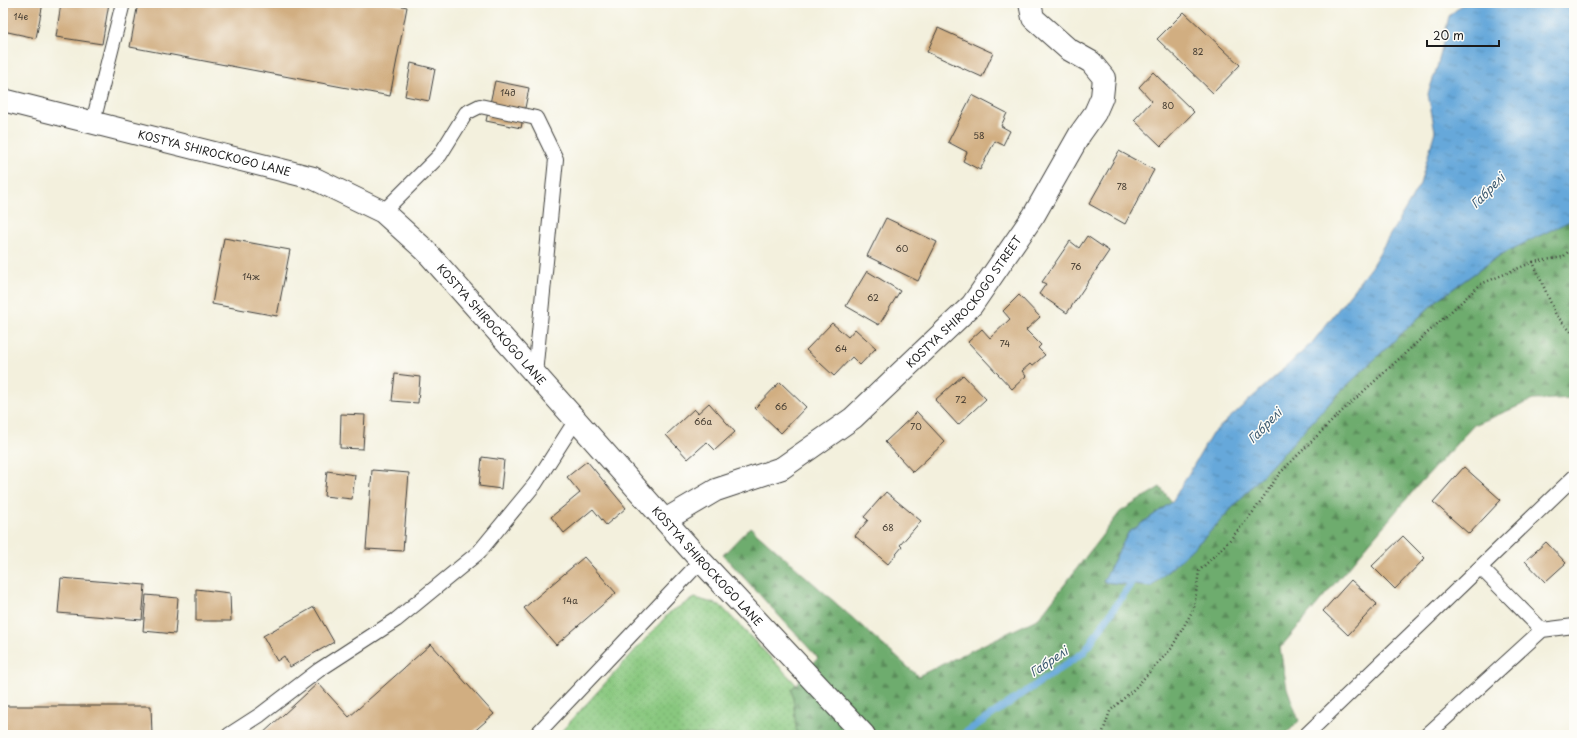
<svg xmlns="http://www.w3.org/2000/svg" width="1577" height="738" viewBox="0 0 1577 738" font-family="'Playpen Sans',sans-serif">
<defs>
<pattern id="grass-dots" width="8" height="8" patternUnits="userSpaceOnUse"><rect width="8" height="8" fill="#89c87f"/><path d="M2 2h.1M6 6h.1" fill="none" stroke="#76ab6d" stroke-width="1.8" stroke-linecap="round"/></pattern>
<pattern id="forest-firs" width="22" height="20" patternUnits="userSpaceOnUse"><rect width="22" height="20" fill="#6eac6e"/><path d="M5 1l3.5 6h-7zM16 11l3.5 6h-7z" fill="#5a8b5a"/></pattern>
<pattern id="water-ripples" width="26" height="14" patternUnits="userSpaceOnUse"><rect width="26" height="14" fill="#66a8da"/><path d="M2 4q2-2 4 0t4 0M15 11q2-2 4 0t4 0" fill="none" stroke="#5388b0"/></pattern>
</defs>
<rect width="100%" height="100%" fill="#fdfcf7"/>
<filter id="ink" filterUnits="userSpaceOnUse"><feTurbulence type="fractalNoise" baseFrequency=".025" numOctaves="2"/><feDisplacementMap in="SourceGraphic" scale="8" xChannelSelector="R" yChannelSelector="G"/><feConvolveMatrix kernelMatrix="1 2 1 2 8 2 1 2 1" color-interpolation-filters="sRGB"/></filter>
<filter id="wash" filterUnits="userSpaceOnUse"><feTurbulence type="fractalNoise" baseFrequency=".012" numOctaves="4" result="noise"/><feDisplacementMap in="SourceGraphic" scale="16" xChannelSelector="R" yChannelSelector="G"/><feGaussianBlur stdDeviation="0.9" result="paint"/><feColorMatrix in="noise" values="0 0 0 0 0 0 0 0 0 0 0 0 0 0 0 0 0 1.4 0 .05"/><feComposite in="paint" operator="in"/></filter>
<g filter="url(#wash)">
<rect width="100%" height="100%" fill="#f3f0dd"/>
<path fill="url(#grass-dots)" stroke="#52724e" d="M695,598l25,7 76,79 -4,5 5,46h-239l112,-123z"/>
<path fill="url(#forest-firs)" stroke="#456445" d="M1574,217v181l-41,2 -59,25 -54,58 -140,165 7,40 12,33 -14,14h-488l-5,-46 26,-31 -95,-103 27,-28 168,149 121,-58 81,-106 40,-25 12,15 -44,31 -25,49 48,5 56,-52 131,-141 98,-93 64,-46z"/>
<path fill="url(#water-ripples)" stroke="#41627b" d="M1464,3h110v216l-74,36 -64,46 -98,93 -131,141 -56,52 -48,-5 25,-49 44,-31 40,-68 100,-91 59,-76 49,-83 15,-53 -7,-37 10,-30 11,-48z"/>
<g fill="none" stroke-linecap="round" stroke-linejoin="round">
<path stroke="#66a8da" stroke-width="7" d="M962,735l122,-83 46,-67 6,-7"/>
</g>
<g id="blocks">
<path fill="#d1ae81" d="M3,3h40l-7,35 -33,-7z
M61,3h48l-7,41 -46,-7z
M138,3h250l19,4 -17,89 -260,-49z
M1184,12l56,53 -27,28 -56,-54z
M938,28l55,25 -11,24 -55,-25z
M411,63l24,6 -6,32 -24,-5z
M1153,72l41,40 -33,34 -27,-26 18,-19 -13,-14z
M495,81l34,7 -8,40 -35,-7z
M972,95l35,18 -6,13 9,5 -7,14 -8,-4 -15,29 -17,-9 4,-9 -19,-10z
M1119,151l35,19 -29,54 -36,-20z
M886,218l51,24 -19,39 -51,-25z
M1087,236l22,15 -42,62 -28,-19 7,-10 -4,-2 28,-41 9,7z
M224,238l66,12 -13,66 -65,-12z
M867,271l33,20 -21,34 -33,-19z
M1019,295l21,22 -14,13 15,15 -3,3 7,7 -13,11 -2,-2 -8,7 4,5 -14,13 -44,-47 14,-13 8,9 20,-19 -7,-8z
M832,323l16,14 7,-8 21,19 -16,17 -8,-8 -18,19 -28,-26z
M395,374l25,3 -2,26 -26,-2z
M963,375l23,24 -28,26 -23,-25z
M780,382l26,25 -25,26 -26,-25z
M709,403l26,29 -20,18 -8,-8 -19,17 -22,-24 28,-26 4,4z
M917,412l28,30 -32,30 -28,-30z
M341,414l24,1 -2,34 -23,-1z
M482,457l22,3 -3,29 -22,-3z
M587,461l39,47 -20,17 -13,-16 -29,24 -13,-16 29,-24 -13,-16z
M1464,467l37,33 -32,34 -36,-32z
M372,470l37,3 -6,78 -37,-2z
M327,471l28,4 -3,24 -28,-3z
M886,492l35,29 -21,24 2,2 -14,17 -33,-28 13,-16 -4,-3z
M1403,536l22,22 -30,31 -23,-23z
M1546,542l20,21 -21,19 -20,-21z
M584,557l32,36 -60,52 -32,-37z
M61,578l84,7 -3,35 -84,-7z
M1351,580l26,24 -29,31 -25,-24z
M196,589l34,4 1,28h-35z
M146,595l32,3 -3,36 -32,-3z
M314,607l20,35 -44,25 -6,-11 -7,5 -14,-25z
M431,644l63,70 -24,21h-209l57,-52 31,34z
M3,706h148l1,29h-149z"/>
</g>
</g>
<g filter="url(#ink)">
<use href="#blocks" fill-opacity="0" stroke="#3c3c39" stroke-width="1"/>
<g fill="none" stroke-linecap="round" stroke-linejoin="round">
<g stroke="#3c3c39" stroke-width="16">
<path id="lane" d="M93,122l30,-119
M383,212l57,-57 26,-42 14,-7 56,12 20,41 -21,215
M1481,568l61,62
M229,735l31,-20 59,-45 77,-50 83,-68 56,-68 41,-64
M536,735l165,-174
M1306,735l268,-258
M1427,735l115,-105 32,-4"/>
</g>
<g stroke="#3c3c39" stroke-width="24">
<g id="street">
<path id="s1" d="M3,100l310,78 70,34 42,38 276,311 163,174"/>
<path id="s2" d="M665,520l51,-30 66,-22 71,-50 119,-113 62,-90 46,-81 15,-21 7,-16 2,-19 -13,-16 -23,-13 -35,-31 -3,-15"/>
</g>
</g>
<path stroke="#3c3c39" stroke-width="2.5" stroke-dasharray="1 3" stroke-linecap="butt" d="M1533,262l30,-5 11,-11
M1102,735l8,-24 24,-22 37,-40 23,-41 5,-37 30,-30 25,-30 25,-37 62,-62 140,-128 52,-22 23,53 18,20"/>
<use href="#lane" stroke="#fff" stroke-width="14"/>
<use href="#street" stroke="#fff" stroke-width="22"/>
</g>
</g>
<g text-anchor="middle" stroke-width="3" stroke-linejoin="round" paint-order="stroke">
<g font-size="9" fill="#494035">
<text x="21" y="20">14е</text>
<text x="1198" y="55">82</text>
<text x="508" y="96">14д</text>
<text x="1168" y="109">80</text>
<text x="979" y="139">58</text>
<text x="1122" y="190">78</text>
<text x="902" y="252">60</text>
<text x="1076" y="270">76</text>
<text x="251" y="280">14ж</text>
<text x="873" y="301">62</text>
<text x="1005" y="347">74</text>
<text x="841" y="352">64</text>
<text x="961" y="403">72</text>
<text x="781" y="410">66</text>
<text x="703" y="425">66а</text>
<text x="916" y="430">70</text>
<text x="888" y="531">68</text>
<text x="570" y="604">14а</text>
</g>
<g font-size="11" fill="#1c1c1c" stroke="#fdfcf7">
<text dy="4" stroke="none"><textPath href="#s1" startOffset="218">KOSTYA SHIROCKOGO LANE</textPath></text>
<text dy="4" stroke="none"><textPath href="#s2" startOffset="377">KOSTYA SHIROCKOGO STREET</textPath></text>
<text dy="4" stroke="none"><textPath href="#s1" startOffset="554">KOSTYA SHIROCKOGO LANE</textPath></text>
<text dy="4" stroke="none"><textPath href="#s1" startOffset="878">KOSTYA SHIROCKOGO LANE</textPath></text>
</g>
<g font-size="12" font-style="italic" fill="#3d5b71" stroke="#fdfcf7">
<text transform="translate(1488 191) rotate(-46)" y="4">Габрелі</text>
<text transform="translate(1265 426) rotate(-46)" y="4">Габрелі</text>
<text transform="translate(1049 662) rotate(-34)" y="4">Габрелі</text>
</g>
</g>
<rect width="1577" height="738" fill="none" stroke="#fdfcf7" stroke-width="16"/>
<path d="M1427 40v6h72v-6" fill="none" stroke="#1c1c1c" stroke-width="2"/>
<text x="1433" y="40" font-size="12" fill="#1c1c1c" stroke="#fdfcf7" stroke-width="3" paint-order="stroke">20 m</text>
</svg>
